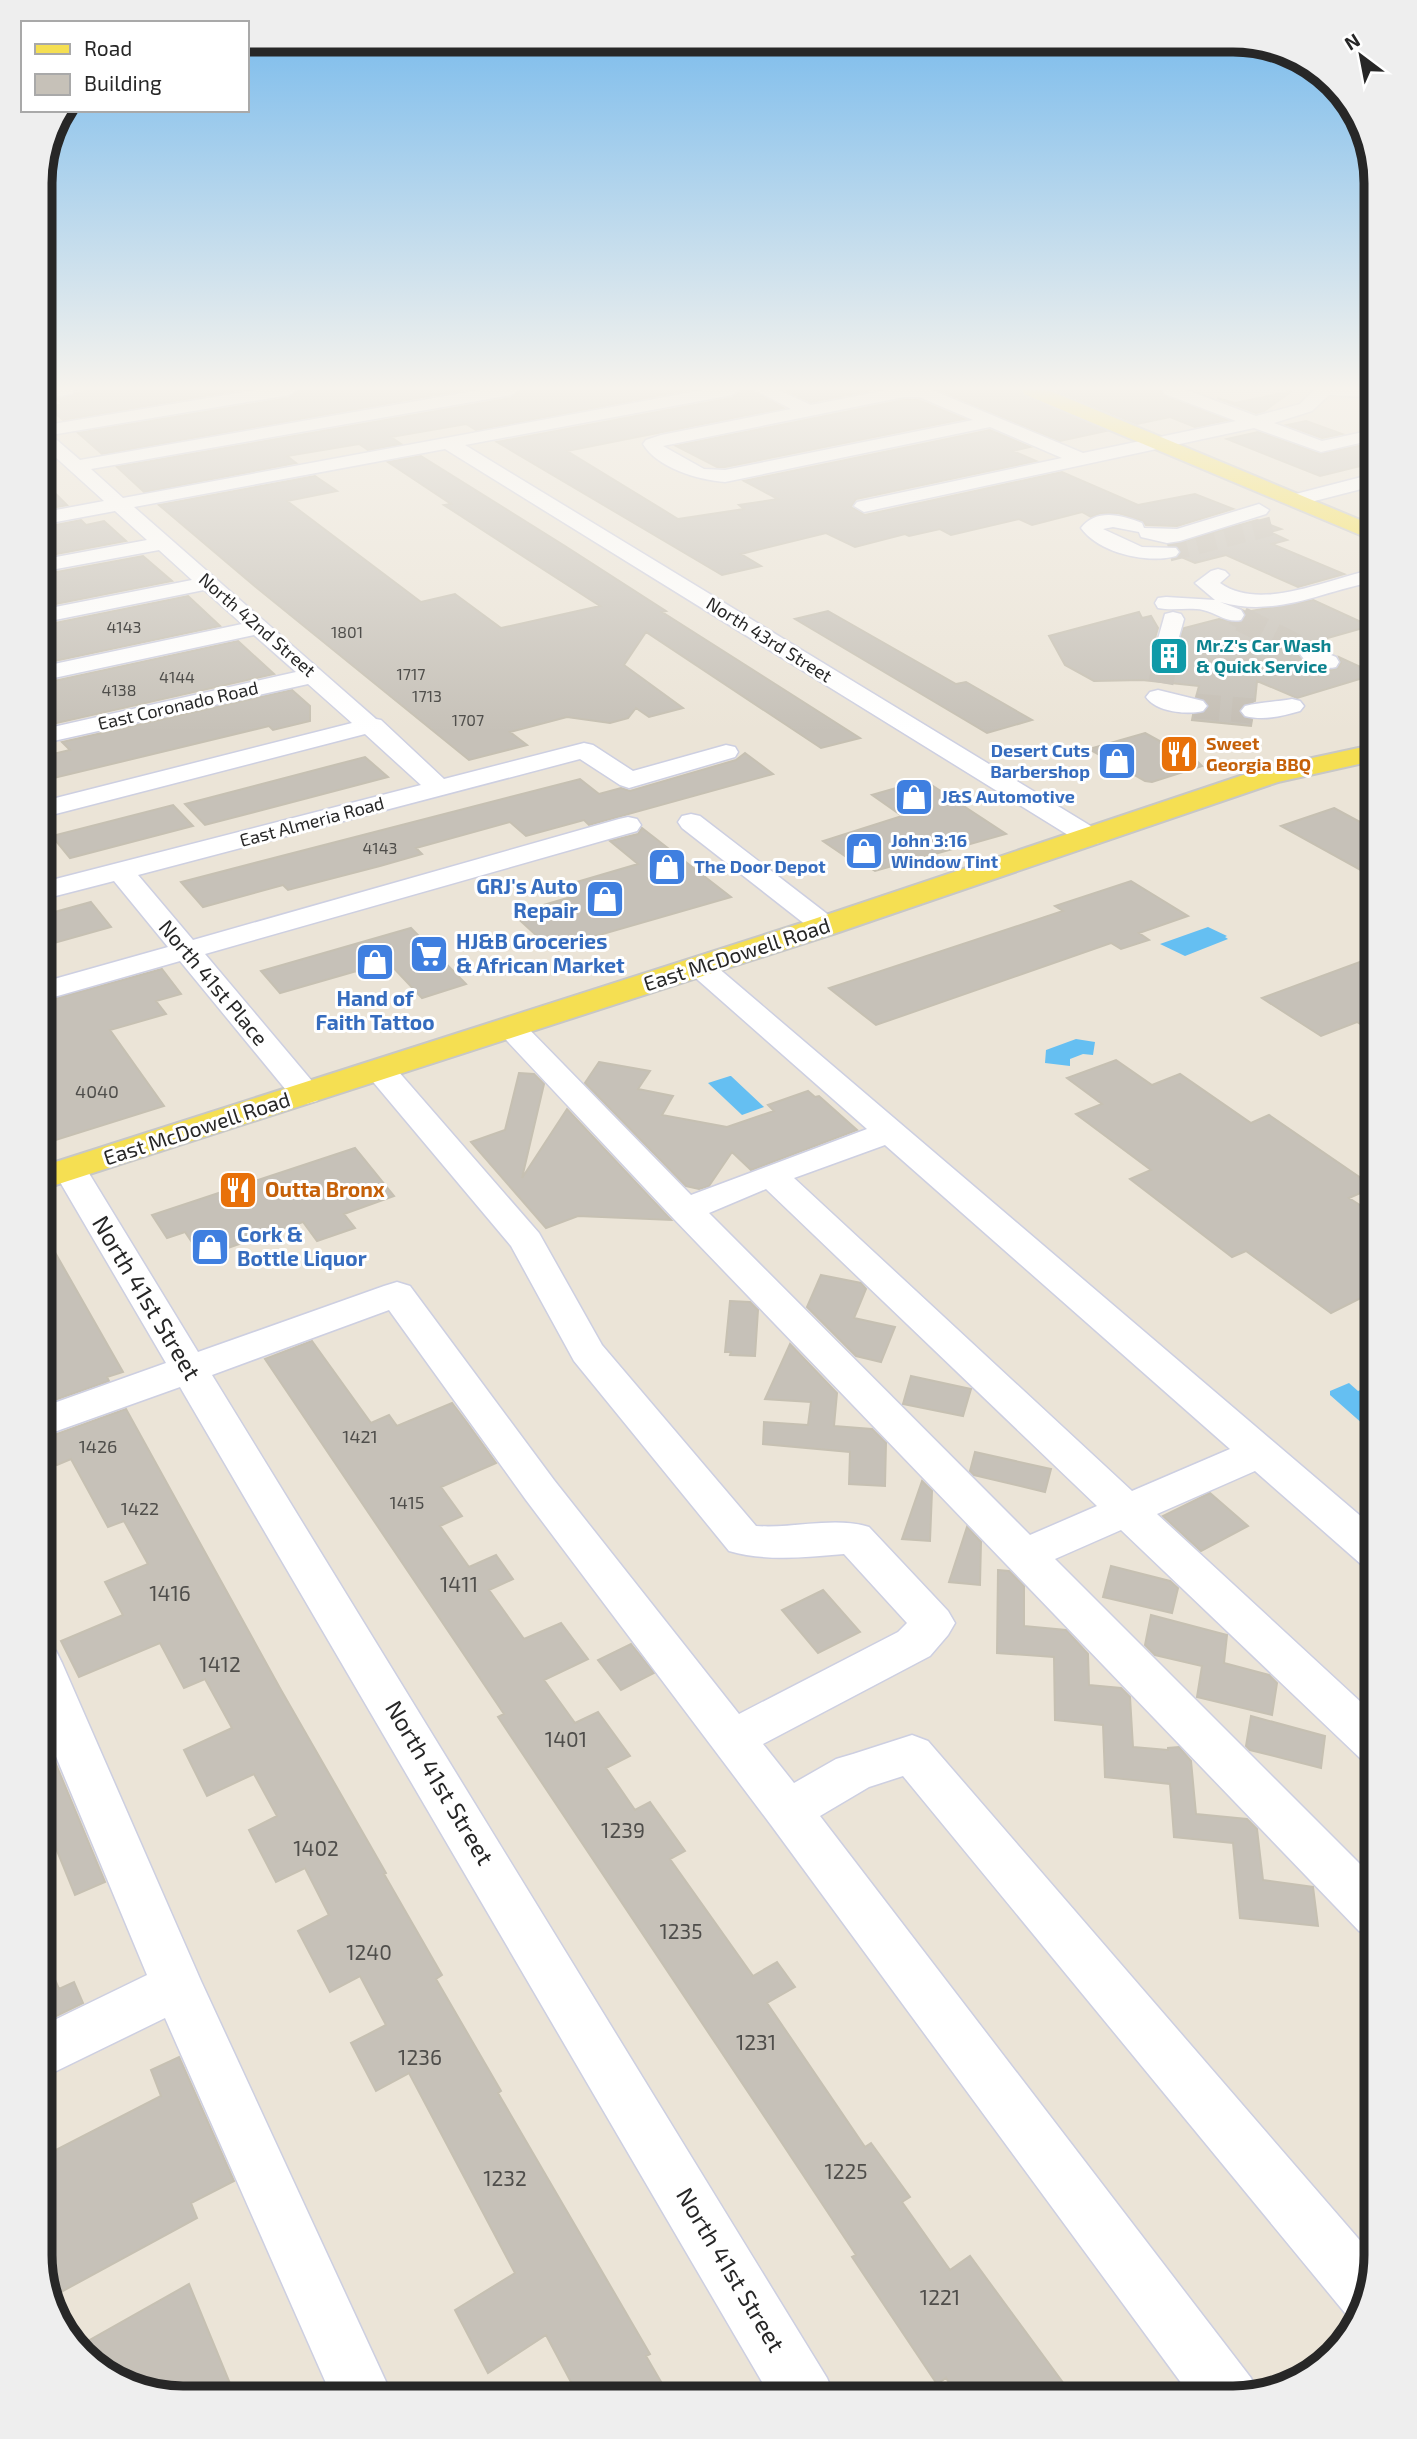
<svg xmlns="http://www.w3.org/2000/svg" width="1417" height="2439" viewBox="0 0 1417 2439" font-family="'Exo 2',sans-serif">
<rect width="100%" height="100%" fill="#ebe4d7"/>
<path fill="#65bff2" d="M1208,927l19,9 -2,1 3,2 -43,17 -25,-12z
M1076,1039l19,3 -2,13 -10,-1 -13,5v7l-25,-3 1,-13z
M730,1076h1l33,31 -22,8 -34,-32z
M1349,1383l9,8 5,-2 14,12v30l-2,-3 -11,-3 -34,-30v-4z"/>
<path fill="#c6c1b8" stroke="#c6c0b2" stroke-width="2" d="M89,390h150l-176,30 -14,-12 13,-4 -6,-5z
M300,390h163l-361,64 -24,-21 211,-35z
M522,390h165l-211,40 -10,-6 -75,13 10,7 -33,6 -9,-6 -72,12 9,7 -152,29 -27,-25 394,-69z
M743,390h9l31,18 -216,43 111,68 66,-10 -5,-4 39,-6 -34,-18 246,-51 40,17 -17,4 23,10 -180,38 -5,8 14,8 197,-43 76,33 57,-11 38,15 -56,17 -31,-1 -3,-4 -25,-8h-17l-10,4 -9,-5 -50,13 -13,-6 -68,16 -11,-6 -31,7 -4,-2 -50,13 -29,-14 -85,21 20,12 -39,9 -225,-133 235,-44z
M785,390h87l-61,12z
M939,390h81l3,6 83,35 -46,10z
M1055,390h106l3,6 63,24 -32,7 -25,-10 -33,7z
M1292,391l-28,20 -8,2 -39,-15 18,5z
M904,400h14l46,19 -239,48h-8l-41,-21z
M1306,421l36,13 -20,4 -35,-13z
M1258,432l62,22 48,-10 9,3v15l-57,14 -93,-37z
M421,456l144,90 101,65 -4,1 198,126 -39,10 -175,-116 -22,33 59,43 -34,9 -13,-9 -8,10 -18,5 -43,-6 -57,15 17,13 -58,15 -212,-172 -98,-83 156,-29 22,15 -50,10 134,101 34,-8 46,34 99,-22 -156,-101 7,-1 -63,-42z
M40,478l27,27 -27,5z
M81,520l5,5 18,-4 22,20 -86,16v-29z
M1257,520l24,9 -11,3 17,8 -15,4 72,30 -46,13 -72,-32 -31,8 -16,-7 3,-4 -4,-6 -8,-1z
M143,556l29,25 -132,26v-32z
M188,596l32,30 -180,38v-38z
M1313,600l57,26 -60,17 8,4 -8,-3 -8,2 -5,8 4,5 14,9 16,2 7,-2 3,-5 -2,-6 37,17 -79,24 -40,-17 -2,20 -11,2 -6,8 5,7 9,2 -1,6 -59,-6 1,-5 10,-1 7,-8 -5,-7 -9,-2 3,-11 -57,-6 -48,1 -29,-16 -16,-29 90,-24 3,6 9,-2 7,12 -3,10 4,7 18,2 7,-19 35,-9 22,4 5,-7 -1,-4z
M828,611l128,73 10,-2 66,38 -45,13 -192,-114z
M238,641l36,33 -226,51 -8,-8v-33z
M292,690l18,16v15l-37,9 -4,-4 -215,52 -14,-16v-5l30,-7 -8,-8z
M1145,733l53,29 4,4 -50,16 -7,-1 -56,-32z
M745,753l28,21 -184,51 -5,-5 -58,16 -16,-14 -94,26 6,6 -42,12 -92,24 -5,-5 -80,22 -22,-25 399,-103 19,15 22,-6 9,3 106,-31z
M365,757l23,20 -183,48 -20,-21z
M924,780l82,54 -131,37 -11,-7 -6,1 -35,-24 79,-25 -30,-21z
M173,805l20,21 -123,32 -18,-22z
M1334,808l43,23v48l-96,-53z
M642,828l89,69 -180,52 -38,-35 61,-18 -11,-10 75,-22 -28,-23 28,-7z
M1131,881l57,35 -49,17 10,7 -28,9 -10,-6 -235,82 -47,-37 234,-77 -8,-5z
M91,902l20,25 -71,20v-31z
M411,928l55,56 -44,14 -34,-36 -108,31 -19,-22z
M1365,960l12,7v67l-20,-12 -36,14 -59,-38z
M162,969l19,25 -25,7 10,13 -56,16 54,76 -124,39v-142z
M1116,1060l36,25 28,-11 71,49 18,-8 105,72 -25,11 28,18v74l-46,23 -85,-62 -14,6 -102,-78 21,-9 -75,-56 26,-10 -35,-26z
M599,1062l51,9 -12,18 35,7 -11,19 65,12 47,-16 -6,-6 40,-14 7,6 4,-1 38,34 -106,40 -19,-18 -23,34 -10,3 -13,-3 -101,-103z
M519,1073l15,1 10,10 -22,94 45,-69 104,111 -93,-4 -32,12 -75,-86 34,-12z
M355,1148l39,48 -50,18 11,14 -38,13 -14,-19 -101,35 -17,-25 -18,6 -15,-23z
M40,1226l83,146 -16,5 2,4 -69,24z
M821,1275l40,8 5,6 -12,29 41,9 -14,35 -25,-6 -49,-49z
M730,1301l20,1 8,8 -3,46 -25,-1 1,-3h-6z
M312,1341l59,82 18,-8 8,11 55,-23 13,17 31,43 -55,24 21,29 -22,10 29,41 27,-12 17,24 -24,11 35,49 37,-16 27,36 -44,21 31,43 23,-11 32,44 -24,12 29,42 15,-8 35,49 -15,8 83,117 24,-14 18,25 -28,16 98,144 6,-4 39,54 -8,5 48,68 20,-14 105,143h-115l-14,-21 -9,6 -85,-127 4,-2 -86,-130 -272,-408 6,-3 -239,-355z
M790,1344l47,49 -3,33 38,3 14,14 -1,43 -36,-2 1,-32 -87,-8 1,-22 44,3 3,-23 -46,-3z
M911,1376l60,13 -8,27 -60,-12z
M126,1409l155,281 105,183 -2,1 58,101 -6,4 65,112 -3,2 152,261 -4,2 25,43h-91l-34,-64 -58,38 -33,-63 60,-37 -106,-200 -33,18 -25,-48 35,-18 -26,-49 -30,16 -32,-61 31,-16 -24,-47 -29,14 -27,-52 28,-14 -23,-42 -47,22 -23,-46 48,-22 -27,-49 -21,9 -24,-45 -81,34 -18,-36 62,-26 -18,-33 43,-18 -24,-43 -16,6 -37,-68 -14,6 -14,-26z
M975,1452l76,17 -6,23 -71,-17 -4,-4z
M922,1481l10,10 -2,50 -28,-2z
M1210,1493l38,33 -47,25 -38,-35z
M967,1527l14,15 -1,43 -31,-3z
M1111,1566l59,15 8,7 -6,25 -69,-16z
M998,1570l11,1 15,15v40l42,4 22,24 1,31 32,3 9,9 3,50 35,3v-2l11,-1 12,14 5,53 51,5 10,10 6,51 50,7 5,39 -78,-8 -7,-75 -59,-6 -4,-53 -65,-7 -2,-52 -48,-5 -1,-63 -57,-4z
M823,1590l37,42 -42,21 -36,-43z
M1151,1615l76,20 -3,28 45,12 8,8 -5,32 -75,-18 5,-31 -47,-11 -10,-10z
M631,1644l23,29 -33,17 -23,-30z
M1251,1716l74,20 -4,32 -71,-18 -4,-4z
M40,1726l65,156 -30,13 -35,-86z
M40,1945l19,44 15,-7 9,21 -43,21z
M179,2057l55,124 -43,22 6,15 -147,80 -10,-43v-97l121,-62 -10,-26z
M189,2284l47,114h-61l-71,-23 -25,-29z"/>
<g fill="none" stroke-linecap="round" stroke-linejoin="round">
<path stroke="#c4beb4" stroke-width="19" stroke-dasharray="19 10" stroke-linecap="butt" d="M1169,552l103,-26
M1233,615l12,6"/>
<path stroke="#c4beb4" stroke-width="25" stroke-dasharray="25 12" stroke-linecap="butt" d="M1241,619l70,35
M1161,683l8,-44
M1195,706l58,5"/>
<g stroke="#cdcfe1" stroke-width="3">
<path id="minor" d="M41,390h33l-2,4 -31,5z
M256,390h41l-8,5 -238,40 29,25 400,-70h39l-8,5 -420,74 32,29 580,-108h37l-8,5 -267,50 634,386 4,6 -4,6 -9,2 -9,-2 -636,-394 -311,58 242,212 5,1 63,59 140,-36 9,2 40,26 93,-26 9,2 3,5 -3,5 -106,31 -9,-3 -40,-26 -442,116 55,65 426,-121 9,-2 9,2 4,6 -4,6 -432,123 112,133 5,7 -5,7 -11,3 -11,-3 -115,-140 -140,40v-18l128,-36 -54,-66 -74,19v-17l381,-98 -56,-51 -325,84v-16l312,-79 -44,-39 -268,60v-14l256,-58 -42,-37 -214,46v-14l202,-43 -38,-34 -164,33v-13l152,-30 -33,-30 -119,22v-12l107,-20 -32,-29 -75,14v-12l64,-12 -63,-57v-18z
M755,390h23l33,15 76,-15h45l151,63 153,-32 -71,-27 -2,-4h24l69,26 44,-12 14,-14h63v6l-6,1 -42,-2 -17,16 -38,12 48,18 55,-12v10l-56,13 -67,-24 -390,84 -10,-6 3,-4 205,-44 -72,-31 -265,55c-26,-2 -68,-14 -82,-38l3,-4 15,-5 130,-26zM904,397h15l54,23 -248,50 -21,-1 -41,-23z
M1377,473v12l-82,21 -10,-6 3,-4z
M1259,504l10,6 -3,4 -86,27 -13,2 -26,-6 -2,-5 -26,-5 -10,2 39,18 34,1 3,4 -3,4c-29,8 -77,-3 -95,-28 15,-20 41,-13 61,-5l2,5 33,1z
M1218,569l7,2 4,4 -9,8c42,30 110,-6 157,-14v12c-56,10 -99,37 -157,21l21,8 3,5 -3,5c-15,3 -24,-7 -38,-10 -14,-3 -30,1 -45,-2l-3,-5 3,-5 8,-1 49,3 -20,-17 16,-12z
M1173,612l8,2 3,5 -7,25h-16l-3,-5 7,-25z
M1311,647l25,10 3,5 -3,5c-12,3 -29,-2 -36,-13l3,-5z
M1158,690l45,11 4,5 -4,5c-16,4 -47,1 -57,-14l4,-5z
M1292,699l8,2 4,5 -4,5c-18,5 -36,10 -55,5l-4,-5 4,-5c15,-4 31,-4 47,-7z
M691,814l9,2 135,104 4,6 -4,6 -10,3 -10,-3 -133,-104 -4,-6 4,-6z
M700,958l10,3 667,569v40l-15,-5 -107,-94 -98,43 220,203v48l-16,-6 -240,-229 -66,29 322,322v56l-18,-6 -686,-713 -178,-190 4,-7 11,-2 11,2 170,174 176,-66 -177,-156 -5,-6 5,-6zM885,1145l345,304 -98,42 -338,-313zM766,1189l331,317 -67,29 -321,-322z
M380,1060l11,3 148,170 63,112 154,181c36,3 78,-10 113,1l79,84 7,12 -7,12 -18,21 -167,88 31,39 42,-24 17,-5 59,-19 16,6 448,518 -18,59 -13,-5 -442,-537 -34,11 -49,29 431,562 7,15 -25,6h-40l-422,-574 -245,-325 -137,-190 -177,65 615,1003 9,21h-64l-592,-1012 -140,50v-29l126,-45 -113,-193 5,-7 12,-3 12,3 5,7 111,182 186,-66 13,-4 13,4 144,194 185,234 159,-82 9,-9 -63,-69c-38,3 -77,8 -115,-3l-155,-190 -63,-115 -142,-169 -5,-7 5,-7z
M40,1646l16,5 6,12 139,318 193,418h-61l-168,-381 -125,61v-52l107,-52 -107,-257z"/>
</g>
<g stroke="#c7c7c7" stroke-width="4">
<path id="major" d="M1022,390h26l329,137v15l-353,-148z
M1377,744v16l-99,22 -442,151 -796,257v-23l774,-248 447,-150z"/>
</g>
<use href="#minor" fill="#fff" fill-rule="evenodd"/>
<use href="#major" fill="#f5df52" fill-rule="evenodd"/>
</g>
<linearGradient id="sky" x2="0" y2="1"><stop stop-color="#73b8ec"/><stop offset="0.53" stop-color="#f6f3ed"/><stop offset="1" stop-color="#f6f3ed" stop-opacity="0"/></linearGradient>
<rect width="1417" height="732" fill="url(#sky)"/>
<defs>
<g id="building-square" transform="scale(2.0125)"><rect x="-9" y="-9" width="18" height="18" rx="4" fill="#0f9aa8" stroke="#fff"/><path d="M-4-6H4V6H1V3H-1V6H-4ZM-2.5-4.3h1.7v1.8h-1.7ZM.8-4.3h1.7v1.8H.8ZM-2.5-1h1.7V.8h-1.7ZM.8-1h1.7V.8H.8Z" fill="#fff"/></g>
<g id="restaurant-square" transform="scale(2.0125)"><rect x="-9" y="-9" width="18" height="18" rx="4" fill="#e8710a" stroke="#fff"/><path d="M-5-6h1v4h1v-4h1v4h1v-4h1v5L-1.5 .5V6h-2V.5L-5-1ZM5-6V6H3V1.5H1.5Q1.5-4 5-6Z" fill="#fff"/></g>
<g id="shop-square" transform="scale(2.0125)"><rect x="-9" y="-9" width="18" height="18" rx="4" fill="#3f7fe0" stroke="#fff"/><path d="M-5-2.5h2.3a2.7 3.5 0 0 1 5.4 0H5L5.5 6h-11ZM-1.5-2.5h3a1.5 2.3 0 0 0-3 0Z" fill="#fff"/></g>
<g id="supermarket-square" transform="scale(2.0125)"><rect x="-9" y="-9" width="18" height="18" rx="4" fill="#3f7fe0" stroke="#fff"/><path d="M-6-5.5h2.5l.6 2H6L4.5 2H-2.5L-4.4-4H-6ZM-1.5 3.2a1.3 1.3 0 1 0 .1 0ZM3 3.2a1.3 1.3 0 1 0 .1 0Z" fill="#fff"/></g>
</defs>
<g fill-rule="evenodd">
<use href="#building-square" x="1169" y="656"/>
<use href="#restaurant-square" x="1179" y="754"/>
<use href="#shop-square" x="1117" y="761"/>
<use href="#shop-square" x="914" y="797"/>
<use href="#shop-square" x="864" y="851"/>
<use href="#shop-square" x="667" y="867"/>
<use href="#shop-square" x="605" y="899"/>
<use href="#supermarket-square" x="429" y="954"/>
<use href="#shop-square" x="375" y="962"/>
<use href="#restaurant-square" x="238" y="1190"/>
<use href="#shop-square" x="210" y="1247"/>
</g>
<g text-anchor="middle" stroke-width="6" stroke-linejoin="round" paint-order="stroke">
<g font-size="16" fill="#4f4e4b">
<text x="124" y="633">4143</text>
<text x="347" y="638">1801</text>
<text x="411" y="680">1717</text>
<text x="177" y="683">4144</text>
<text x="119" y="696">4138</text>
<text x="427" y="702">1713</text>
<text x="468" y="726">1707</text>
<text x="380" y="854">4143</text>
</g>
<g font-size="18" fill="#272727" stroke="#fff">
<text transform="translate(257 625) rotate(41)" y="6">North 42nd Street</text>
<text transform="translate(769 640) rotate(32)" y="6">North 43rd Street</text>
<text transform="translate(178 706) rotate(-13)" y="6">East Coronado Road</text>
<text transform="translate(312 822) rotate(-15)" y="6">East Almeria Road</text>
</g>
<g font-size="18" font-weight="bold" fill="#0d838f" stroke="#fff" text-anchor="start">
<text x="1196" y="652">Mr.Z's Car Wash<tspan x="1196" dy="21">&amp; Quick Service</tspan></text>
</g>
<g font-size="18" font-weight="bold" fill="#c56008" stroke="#fff" text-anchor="start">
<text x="1206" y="750">Sweet<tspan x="1206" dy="21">Georgia BBQ</tspan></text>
</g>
<g font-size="18" font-weight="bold" fill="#366cbe" stroke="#fff" text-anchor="start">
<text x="1090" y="757" text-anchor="end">Desert Cuts<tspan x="1090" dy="21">Barbershop</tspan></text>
<text x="941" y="803">J&amp;S Automotive</text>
<text x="891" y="847">John 3:16<tspan x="891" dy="21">Window Tint</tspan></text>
<text x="694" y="873">The Door Depot</text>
</g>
<g font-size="18" fill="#4f4e4b">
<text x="97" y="1098">4040</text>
<text x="360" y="1443">1421</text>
<text x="98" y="1453">1426</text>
<text x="407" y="1509">1415</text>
<text x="140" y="1515">1422</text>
</g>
<g font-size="21" font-weight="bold" fill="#366cbe" stroke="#fff" text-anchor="start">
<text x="578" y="894" text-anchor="end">GRJ's Auto<tspan x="578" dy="24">Repair</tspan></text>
<text x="456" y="949">HJ&amp;B Groceries<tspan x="456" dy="24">&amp; African Market</tspan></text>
<text x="375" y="1006" text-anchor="middle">Hand of<tspan x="375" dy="24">Faith Tattoo</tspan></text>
<text x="237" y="1242">Cork &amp;<tspan x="237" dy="24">Bottle Liquor</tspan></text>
</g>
<g font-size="21" fill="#272727" stroke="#fff">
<text transform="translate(737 955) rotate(-18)" y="7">East McDowell Road</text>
<text transform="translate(213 983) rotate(50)" y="7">North 41st Place</text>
<text transform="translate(197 1129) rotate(-18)" y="7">East McDowell Road</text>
</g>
<g font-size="21" font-weight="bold" fill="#c56008" stroke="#fff" text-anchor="start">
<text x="265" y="1197">Outta Bronx</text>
</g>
<g font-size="21" fill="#4f4e4b">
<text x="459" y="1592">1411</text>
<text x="170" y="1601">1416</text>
<text x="220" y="1672">1412</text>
<text x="566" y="1747">1401</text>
<text x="623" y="1838">1239</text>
<text x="316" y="1856">1402</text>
<text x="681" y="1939">1235</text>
<text x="369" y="1960">1240</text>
<text x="756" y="2050">1231</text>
<text x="420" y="2065">1236</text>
<text x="846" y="2179">1225</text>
<text x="505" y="2186">1232</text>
<text x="940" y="2305">1221</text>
</g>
<g font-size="24" fill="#272727" stroke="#fff">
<text transform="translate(146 1298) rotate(59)" y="8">North 41st Street</text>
<text transform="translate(439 1783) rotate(59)" y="8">North 41st Street</text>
<text transform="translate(730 2270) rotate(59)" y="8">North 41st Street</text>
</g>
</g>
<path d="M0 0H1417V2439H0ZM183 52H1233A131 131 0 0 1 1364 183V2255A131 131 0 0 1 1233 2386H183A131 131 0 0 1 52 2255V183A131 131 0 0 1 183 52Z" fill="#eee" fill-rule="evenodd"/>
<path fill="none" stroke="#272727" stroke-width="9" d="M183 52H1233A131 131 0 0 1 1364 183V2255A131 131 0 0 1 1233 2386H183A131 131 0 0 1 52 2255V183A131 131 0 0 1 183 52Z"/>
<rect x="21" y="21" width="228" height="91" fill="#ffffff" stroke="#a9a9a9" stroke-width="2"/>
<rect x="35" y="44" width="35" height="10" fill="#f5df52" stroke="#a9a9a9" stroke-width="2"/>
<text x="84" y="56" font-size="21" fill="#272727">Road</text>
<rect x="35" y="74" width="35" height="21" fill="#c6c1b8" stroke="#a9a9a9" stroke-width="2"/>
<text x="84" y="91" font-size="21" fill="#272727">Building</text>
<g transform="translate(1361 56) rotate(328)" stroke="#ffffff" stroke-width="5" paint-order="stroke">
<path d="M0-5L12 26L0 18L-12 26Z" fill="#272727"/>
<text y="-10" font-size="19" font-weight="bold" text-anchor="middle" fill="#272727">N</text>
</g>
</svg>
